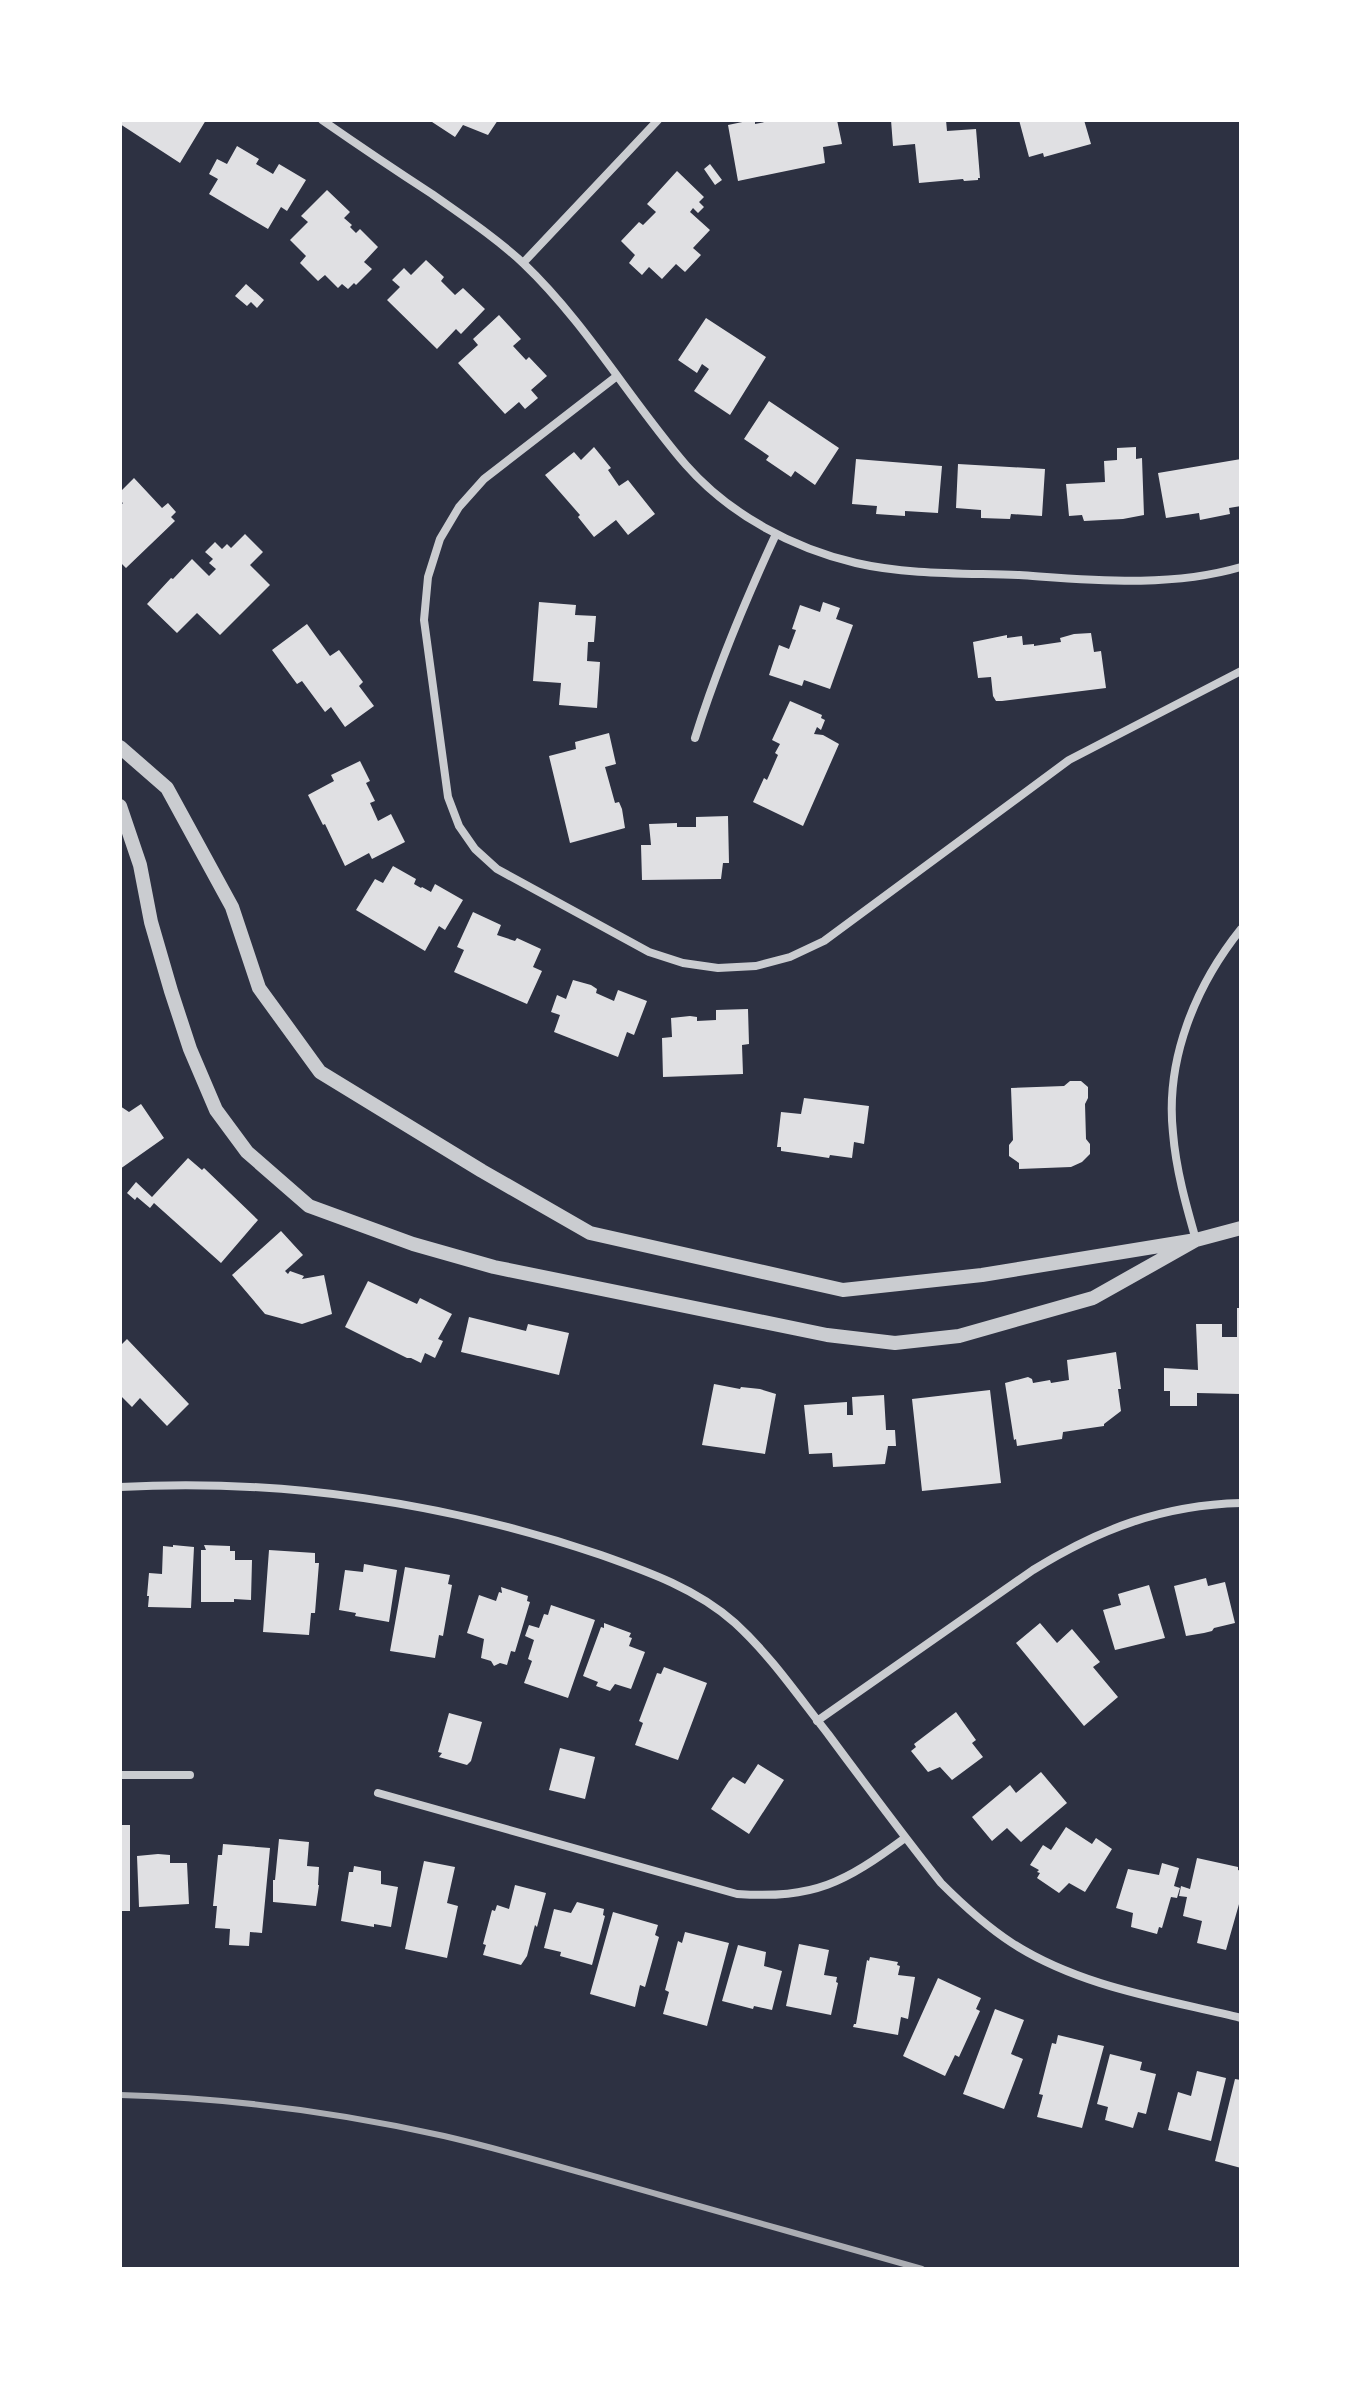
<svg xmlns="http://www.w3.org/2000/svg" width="1361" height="2389" viewBox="0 0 1361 2389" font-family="Figtree,sans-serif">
<rect width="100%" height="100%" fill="#2d3142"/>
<path fill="#e0e0e3" d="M120,120h86l-26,43 -60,-39z
M429,120h69l-10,15 -25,-10 -8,12z
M752,120h3v4l20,-4h62l5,24 -19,3 2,16 -87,18 -10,-56z
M891,120h55l1,11 29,-2 4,49h-2v2l-14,1 -1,-2 -44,4 -4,-39 -22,2z
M1019,120h65l7,24 -47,13 -1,-4 -14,4z
M237,146l22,13 -3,5 17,10 6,-10 27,16 -19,31 -6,-4 -13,22 -59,-35 9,-15 -9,-5 8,-15 10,5z
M710,164l12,16 -7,5 -11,-16z
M677,171l27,26 -5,5 5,5 -6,6 -5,-5 -3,4 20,18 -17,18 8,7 -16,17 -9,-8 -14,15 -13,-12 -7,8 -13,-12 6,-8 -14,-14 18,-19 4,3 13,-13 -9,-8z
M327,190l23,22 -6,6 8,7 -2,2 6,6 4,-4 18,18 -14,15 8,7 -16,16 -2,-2 -6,6 -6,-5 -4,4 -13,-13 -7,6 -18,-18 6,-7 -16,-16 18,-18 -7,-6z
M426,260l18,17 -3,4 14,14 8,-7 22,21 -24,25 -5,-5 -19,20 -50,-49 13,-13 -8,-7 12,-12 7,7z
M246,284l18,16 -7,8 -6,-6 -4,4 -12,-10z
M499,315l22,24 -8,7 13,14 3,-3 18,19 -16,14 7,8 -13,11 -6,-7 -14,12 -47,-51 20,-18 -5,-6z
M706,318l60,39 -36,58 -36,-24 15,-22 -7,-5 -5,9 -19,-13z
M769,401l70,47 -24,37 -20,-14 -4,6 -25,-17 3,-4 -25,-17z
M594,447l17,21 -3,2 11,16 9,-6 27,34 -27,21 -12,-15 -22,17 -16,-20 2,-2 -35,-40 29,-23 7,8z
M1136,447v12l6,-1 2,57 -21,4 -39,2 -2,-6 -13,1 -3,-32 39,-2 -1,-21 13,-1v-12z
M856,459l86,7 -4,47 -33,-2v5l-29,-2 1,-8 -25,-2z
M1241,459v47l-12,2 1,6 -30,6 -1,-7 -33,5 -8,-45z
M958,464l87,5 -3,47 -31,-2 -1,5 -29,-1v-8l-25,-2z
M134,478l28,30 6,-5 8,9 -5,5 4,4 -49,47 -6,-6v-56l3,-3 -3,-2v-9z
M245,534l18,18 -13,13 20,20 -50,50 -23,-22 -20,20 -30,-29 24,-26 2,1 19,-20 17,17 7,-7 -7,-6 4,-4 -8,-7 10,-10 7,7 5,-5 4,4z
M539,602l37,3 -1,10 21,1 -2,26h-6l-1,19 13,1 -3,46 -38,-3 2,-22 -28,-2z
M823,602l17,6 -4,11 17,6 -23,64 -26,-9 -2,6 -33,-11 10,-30 10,4 7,-19 -4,-1 8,-24 20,7z
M307,624l23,32 9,-6 24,32 -4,4 15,20 -29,21 -14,-20 -6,5 -23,-31 -5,3 -25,-34z
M1091,633l3,19 7,-1 5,37 -104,13h-6l-3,-5 -2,-19 -13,1 -5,-36 34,-7v3l15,-2 1,9 11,-1v2l27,-4 -1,-4 14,-4z
M790,701l32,14 -1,3 4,2 -4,10 -4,-3 -3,7 9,1 16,9 -36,82 -50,-24 11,-24 3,2 11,-25 -3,-2 5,-9 -8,-4z
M609,733l7,31 -11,3 10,36 4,-1 3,7 3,19 -55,15 -21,-87 27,-7 -1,-7z
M360,761l10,20 -4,2 9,18 -5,2 8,18 13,-7 14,28 -33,17 -3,-6 -24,13 -20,-42 -2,1 -15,-30 26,-14 -3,-6z
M728,816l1,47h-6l-2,16 -79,1 -1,-35h10l-2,-21 28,-1v4h19v-10z
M393,866l23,13 -2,5 7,4 1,-1 9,5 4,-8 28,16 -18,30 -6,-4 -14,25 -69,-41 19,-31 8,4z
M473,912l28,13 -4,10 18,6 2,-3 24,11 -8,18 9,4 -15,33 -73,-32 10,-22 -7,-3z
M573,980l18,5 6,4 -1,4 18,8 4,-11 29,11 -13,34 -7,-3 -9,25 -64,-25 6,-17 -9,-3 6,-17 9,4z
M748,1009l1,35 -7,1 1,29 -80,3 -1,-39 10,-1 -1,-19 19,-2 7,1v4l19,-1v-10z
M1070,1081h11l7,6v11l-3,6 1,35 4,5v10l-8,8 -11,5 -52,2v-6l-10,-7v-11l4,-5 -2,-52 53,-2z
M804,1098l65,8 -5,38 -10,-2 -2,16 -22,-3 -1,3 -20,-3 -28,-4v-4h-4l4,-35 20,2z
M141,1104l23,34 -44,31v-63l9,6z
M188,1158l14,12 2,-2 54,52 -37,43 -67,-60 -4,5 -13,-11 -2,3 -8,-7 9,-11 16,15z
M281,1231l22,24 -18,16 3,3 2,-3 14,5 -2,3 22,-4 8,39 -30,10 -37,-10 -33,-39z
M368,1281l49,23 3,-6 32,16 -14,25 5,2 -8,17 -10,-5 -4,10 -10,-5h-4l-62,-31z
M1237,1308h4v86l-44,-1v13h-27v-15h-6v-23l34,2 -2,-46h26v13h15z
M469,1317l57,14 2,-7 41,9 -10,42 -98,-23z
M127,1339l62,65 -22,22 -27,-28 -8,9 -12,-12v-49z
M1116,1352l5,37h-3l3,22 -17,13v2l-41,6 -1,7 -45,7 -1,-7 -2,1 -9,-57 23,-6 4,2 1,4 17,-3 1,3 18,-3 -2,-20z
M714,1384l26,5 1,-2 19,2 16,5 -11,60 -63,-9z
M990,1390l11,93 -79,8 -10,-92z
M884,1395l2,35h9l1,16h-8l-3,18 -52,3 -1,-14 -23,1 -5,-49 43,-3v13h6l-1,-18z
M173,1545l21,2 -3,61 -43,-1 1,-11h-2l2,-23 13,1 1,-28 10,1z
M204,1545l26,1v5h5v9h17l-1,40 -17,-1v3h-33v-52h5z
M269,1550l46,3v10h4l-4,50h-4l-2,22 -46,-3z
M364,1564l33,6 -8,52 -34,-6 1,-3 -17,-3 6,-40 18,2z
M405,1567l45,8 -2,9 4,1 -9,51 -4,-1 -4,23 -45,-7z
M1206,1578l2,8 17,-4 10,41 -21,5 -2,3 -8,2 -18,3 -12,-50z
M1149,1585l16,53 -50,12 -12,-40 18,-5 -3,-11z
M501,1587l27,9 -1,5 3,1 -15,50 -4,-1 -4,14 -7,-2 -6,3 -3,-5 -10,-3 3,-19 -17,-6 12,-38 17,6 3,-9 3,1z
M551,1605l44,15 -27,78 -44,-15 8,-22 -4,-2 6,-19 -9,-4 4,-11 10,3 5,-14 4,1z
M604,1623l27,10 -2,4 3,1 -3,8 16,6 -14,37 -16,-5 -5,7 -14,-5 2,-4 -15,-6 18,-49 3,1z
M1040,1623l17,20 15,-14 28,33 -7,5 25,30 -34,29 -68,-83z
M664,1667l43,16 -29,77 -43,-15 8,-22 -4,-2 18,-48 4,1z
M956,1712l20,28 -4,3 11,14 -31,23 -12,-13 -12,5 -17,-21 5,-4 -2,-3z
M449,1713l33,9 -11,39 -4,4 -28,-8 3,-4 -4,-1z
M560,1748l35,9 -10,42 -36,-9z
M758,1764l26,16 -35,54 -38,-25 18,-28 4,-4 12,7z
M1041,1772l26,31 -46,39 -14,-14 -15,13 -20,-24 38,-32 6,8z
M120,1825h10v86h-10z
M1066,1827l26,17 4,-6 16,11 -27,43 -16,-9 -10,10 -22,-15 3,-5 -3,-1 2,-2 -9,-5 13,-20 8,5z
M279,1839l30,3 -2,24 12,1 -1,18h1l-3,21 -43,-4v-22h2z
M223,1844l47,4 -8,85 -12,-1 -1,14 -20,-1 1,-16 -15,-1 2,-22h-4l5,-51h4z
M158,1854l12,1v8h17l2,41 -50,3 -2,-51z
M1197,1858l41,9v3l3,1v26l-15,53 -29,-7 5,-22 -19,-5 4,-19 -8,-1 2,-10 9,3z
M424,1861l31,6 -8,36 11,3 -11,52 -42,-9z
M1162,1863l17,5 -5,18 6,2 -3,10 -6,-1 -9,31 -3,-1 -2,7 -26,-7 2,-14 -17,-5 12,-39 31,6z
M354,1866l27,5v13l17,3 -7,40 -17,-3v3l-33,-6 8,-49h4z
M515,1885l31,8 -9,34 -2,-2 -8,31 -6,9 -38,-10 3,-10 -3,-1 9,-34 3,1 2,-6 12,4z
M577,1902l27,7 -1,6 2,1 -13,49 -32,-9 1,-4 -17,-4 10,-39 17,4z
M613,1912l45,13 -3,10 4,2 -14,50 -5,-2 -5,22 -45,-13z
M685,1932l44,11 -22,83 -44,-12 6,-22 -4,-2 13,-49 4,2z
M799,1944l30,6 -5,25 13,2 -1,5 2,1 -7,32 -45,-9z
M738,1945l28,7 -2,14 18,5 -10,39 -18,-4 -1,3 -31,-8z
M870,1957l28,5 -1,3 3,1 -2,9 17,2 -7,42 -7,-2 -3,18 -45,-8 1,-3h2l11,-64 2,1z
M938,1978l43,20 -5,11 4,2 -21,46 -4,-2 -10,21 -42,-20z
M995,2009l29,11 -13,34 12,5 -19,50 -41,-15z
M1058,2035l46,11 -22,82 -45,-11 6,-22 -4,-1 13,-51 4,1z
M1110,2054l32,8 -2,8 16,4 -10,40 -8,-2 -5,16 -28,-8 3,-13 -11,-3z
M1197,2071l29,7 -15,63 -43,-11 10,-38 13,4z
M1235,2079l6,1v88l-26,-7z"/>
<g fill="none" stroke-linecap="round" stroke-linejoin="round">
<path stroke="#caccd0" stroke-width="8" d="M322,120c36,25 73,50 110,74 31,22 63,43 91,69 63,60 107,137 163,202 44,50 107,83 170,98 52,12 110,10 163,12 74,5 150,13 222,-8
M523,263l135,-143
M617,376l-133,103 -25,28 -19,32 -12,38 -4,43 24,177 11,29 16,23 22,20 152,83 34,11 35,5 38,-2 34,-9 34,-16 245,-181 172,-89
M695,738c22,-70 50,-137 81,-204
M1196,1240c-10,-35 -20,-70 -23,-107 -8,-74 23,-148 68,-204
M120,1487c162,-9 328,16 481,68 48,17 96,34 134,68 36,33 63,73 93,111 37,50 74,100 113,149 22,22 45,43 71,60 68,44 152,56 229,75
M817,1721l216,-151c66,-41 130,-65 208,-67
M120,1775h70
M378,1793l359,101c78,5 107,-11 168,-56"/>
<path stroke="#caccd0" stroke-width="14" d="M120,747l47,41 65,119 27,81 61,84 162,99 108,62 253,57 139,-15 214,-35 45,-12
M120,806l20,59 11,57 20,69 19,58 26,61 31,42 62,54 104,38 81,23 333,68 68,8 64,-7 134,-38 103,-58"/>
<path stroke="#abadb3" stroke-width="6" d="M120,2095c109,3 218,17 324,41 73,17 144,39 216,59 87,25 175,49 262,74"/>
</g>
<rect width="1361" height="2389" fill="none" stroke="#ffffff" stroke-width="244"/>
</svg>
